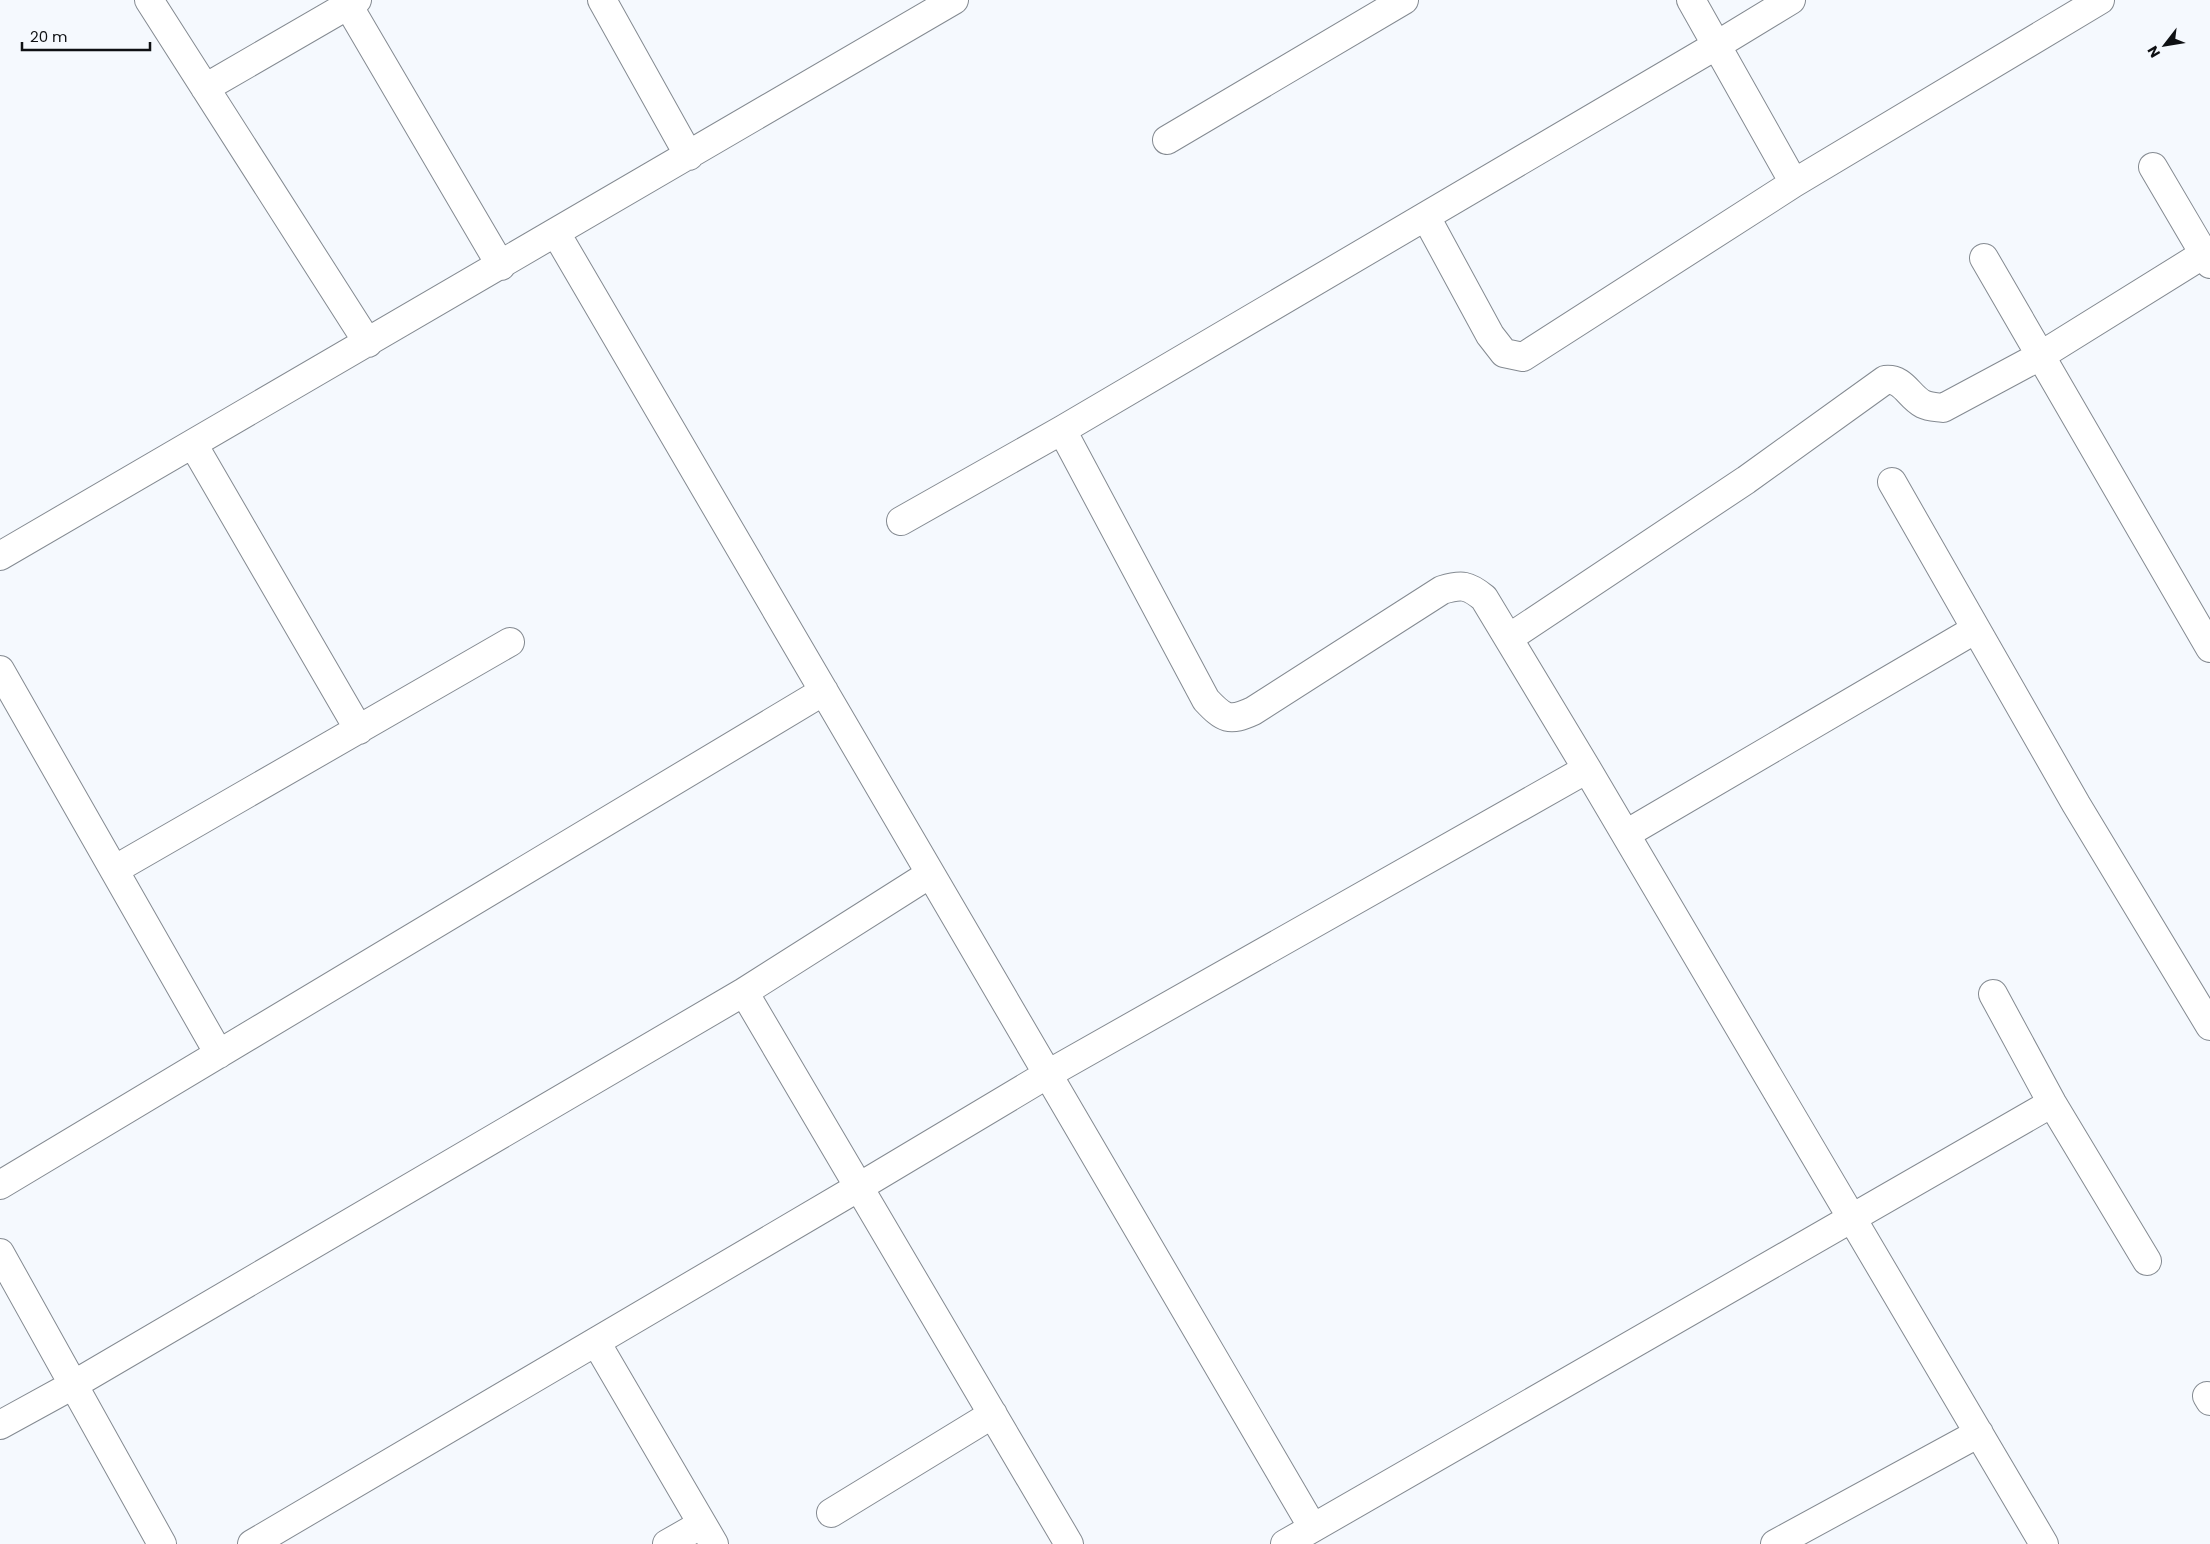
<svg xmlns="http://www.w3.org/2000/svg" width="2210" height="1544" viewBox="0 0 2210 1544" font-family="Poppins,sans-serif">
<rect width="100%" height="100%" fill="#f5f9fe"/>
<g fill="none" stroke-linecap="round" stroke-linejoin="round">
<g stroke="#848a91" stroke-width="30">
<path id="minor" d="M149,0l219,343
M602,0l87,156
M1691,0l103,183
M348,5l153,261
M205,88l152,-88
M1167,140l237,-140
M2153,167l57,97
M1426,217l64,118 14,18 19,4 271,-174 306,-183
M556,233l757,1295
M1984,258l226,390
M1062,430l144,270c18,19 23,22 47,11l189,-121c20,-6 26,-5 42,8l103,171 457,775
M193,444l166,286
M1892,482l184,322 134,222
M901,521l161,-91 655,-385 74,-45
M0,556l954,-556
M1509,638l237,-158 139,-100c19,-2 23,16 38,24 6,3 13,3 20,4l97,-52 164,-102
M0,670l219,384
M1626,834l350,-205
M114,870l396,-228
M744,992l325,552
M1993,994l59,109 95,158
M0,1185l824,-494
M0,1253l162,291
M596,1342l118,202
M2207,1396l3,5
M0,1425l73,-40 671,-393 186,-118
M831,1513l162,-99
M252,1544l607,-357 189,-113 539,-305
M667,1544l35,-20
M1285,1544l767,-441
M1775,1544l204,-111"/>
</g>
<use href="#minor" stroke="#fff" stroke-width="28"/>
</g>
<g transform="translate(2165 45) rotate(239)" stroke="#f5f9fe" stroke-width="4" paint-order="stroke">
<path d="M0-4L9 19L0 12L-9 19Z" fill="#0e1013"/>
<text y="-8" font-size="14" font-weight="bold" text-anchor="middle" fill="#0e1013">N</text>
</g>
<path d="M22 42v8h128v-8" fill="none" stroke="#0e1013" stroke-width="2.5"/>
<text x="30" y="42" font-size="15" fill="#0e1013" stroke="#f5f9fe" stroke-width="4" paint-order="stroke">20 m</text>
</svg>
